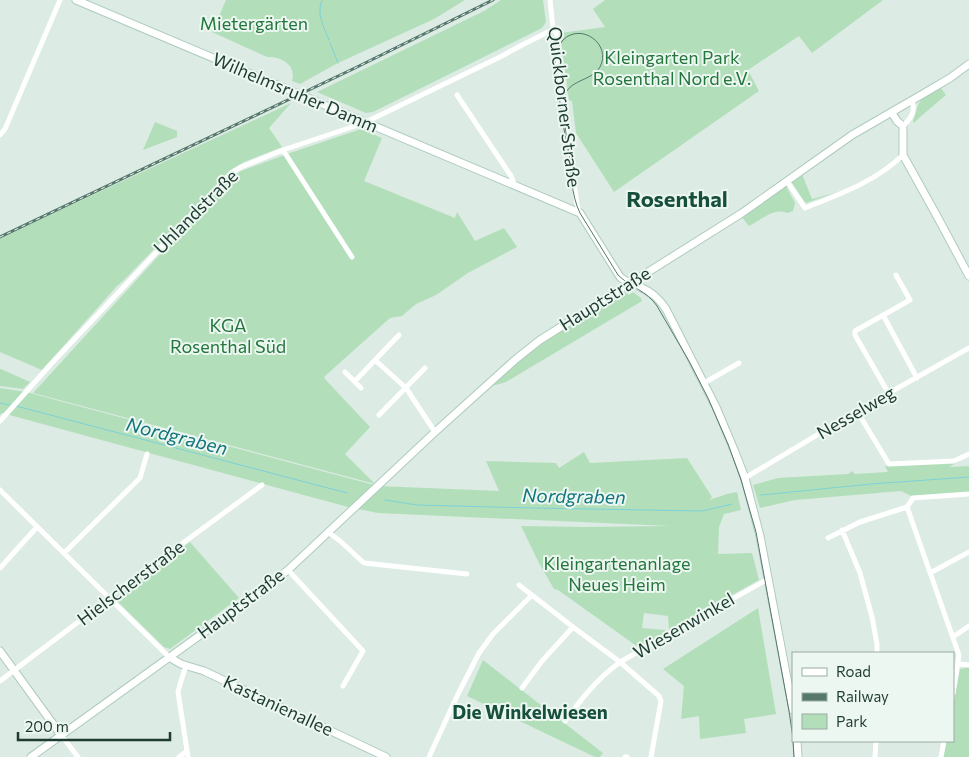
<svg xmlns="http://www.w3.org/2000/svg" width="969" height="757" viewBox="0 0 969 757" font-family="Commissioner,sans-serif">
<rect width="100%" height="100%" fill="#dcebe3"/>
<path fill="#b2dfba" d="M226,0h239l-31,19 -96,44 -38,21 -8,-3c5,-16 -11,-25 -25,-24l-55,-25z
M501,0h42l3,22 -4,6 -169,84 -7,1 -49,-21 167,-81z
M605,0h278l-71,53 -13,-17 -51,34 11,21 -145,101 -38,-59 -4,-32 -3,-1 -1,-7 -8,-60 45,-6 -12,-18z
M941,88l5,7 -26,22 -6,6 -1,-2c2,-5 3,-10 5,-16 3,-8 15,-12 23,-17z
M291,103l-22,25 13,19 -38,15 -15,10 -105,108 -7,6 -75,84 -42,-18v-114z
M155,122l22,9v6l-34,13z
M361,129l21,9 -18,43 91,37 2,-6 18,29 29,-13 13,19 -49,26 -32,22 -20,9 -14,12 -12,2 -65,58 -1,2 46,49 -25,27 30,30 -342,-91 195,-213 13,-9 49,-18z
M802,174l10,25 23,-6 -29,10 -2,-2 -12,-18v-2z
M786,186l9,17 -2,8 -6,2c-13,-6 -26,7 -38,13l-8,-10z
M625,292l4,3 4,-3 8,6 1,3 -136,81 -14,4 47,-42z
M0,369h1l29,13 -7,7 -23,-3z
M0,388l26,4 352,94 121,5 -13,-30 70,2 3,5 25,-16 6,11 97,-5 25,39 -3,3 18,-6 10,-2 4,18 -17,4 -5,13 -1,27 34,-1 7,27 -90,50 -1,-14 -24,-3 -2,15 23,2v3l-27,14 -80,-57 -4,-1 -15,-26 -18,-37 64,1 85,-1 -292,-13 -30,-6 -346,-94 -2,2z
M958,462l-9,5 20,-1v27l-58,3 -10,-5 -106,9 -35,8 -7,-23 25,-7 70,-4 5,-3 1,3 34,-2 -3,-6z
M190,542l49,56 -69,51 -6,-2 -50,-49z
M758,608l18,106 -32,5 2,14 -46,6 -1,-23 -18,3 3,-33 -21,-17z
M483,660l120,93 -3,4h-5l-128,-61z
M969,667v90h-26l3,-16h7v-34l7,-38z"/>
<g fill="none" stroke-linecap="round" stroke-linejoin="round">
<path stroke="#7dd1d7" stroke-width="1" d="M322,0c-6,14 2,27 7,40
M330,43l8,20
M0,403l10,2
M16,406l331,87
M761,495l110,-11 98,-7
M385,500l32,5 116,3 169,3 30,-7"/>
<g stroke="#aeccbe" stroke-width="9">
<path id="secondary" d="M76,0l504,213 40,64c7,6 14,7 22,11 10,4 18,12 24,21l50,98 19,45 10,26 15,58 33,174
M892,113l5,8 6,5
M903,130v25l35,63 31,58
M0,651l61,84
M169,657l12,7 23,7 182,86
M797,741l1,16
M31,757l226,-163 31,-24 147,-138 81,-73 24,-19 202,-127 110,-78 76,-44 22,-13 19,-14"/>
</g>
<path stroke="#fff" stroke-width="5" d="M550,0l3,28 4,7 1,7v24l19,138 2,9
M457,95l54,81 4,10
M903,129v-3c8,-7 13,-15 9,-25
M0,135l5,-6 55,-129
M283,150l69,107
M787,181l18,27c35,-14 70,-26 98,-53
M883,315l34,63
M375,360l31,28 29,44
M345,372l16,16
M355,381l44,-46
M704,383l35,-20
M889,394l-34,-59v-4l55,-31 -14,-25
M857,411l32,53 65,-3 15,-7
M379,415l46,-47
M0,421l51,-57 180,-191 10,-6 42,-17 81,-27 138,-67 20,-11 28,-14 3,-3
M745,478l112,-67 112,-63
M0,490l169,167
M842,530l18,43 12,44 5,27v9
M328,532l12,9 24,22 103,11
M828,538l32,-16 47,-15
M64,553l76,-75 7,-24
M0,568l37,-41
M288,570l75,81 -20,35
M930,573l39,-21
M519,585l54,42 47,35 39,34 2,5 -10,56
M953,637l16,-11
M958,664l11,1
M186,666l-5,15 -3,11 10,65
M0,681l106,-80 6,-6 150,-110
M522,688l20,-27 31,-34
M953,693l6,-38 -52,-148 6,-9 56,-4
M565,721c18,-24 31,-41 55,-59l148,-83
M61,735l17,22
M179,757l8,-6
M429,757l29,-63 21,-41 14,-19 38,-38
M625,757h2
M875,757l1,-16
M941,757l3,-16"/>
<use href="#secondary" stroke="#fff" stroke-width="7"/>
<path stroke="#56786c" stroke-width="1" d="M569,155c-5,-22 -8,-45 -11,-67 -1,-12 -4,-23 -2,-35 1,-4 4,-9 7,-13 18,-18 49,4 37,27 -9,15 -32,12 -36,31 -3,10 3,41 5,53 2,20 2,44 11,62l38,62c12,12 29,16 39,31l32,55 19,37 20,46 13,36 15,52 33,179 4,27
M793,741l1,16"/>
<g stroke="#56786c" stroke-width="3">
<path id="rail" d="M0,237l355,-169 138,-68"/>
</g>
<use href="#rail" stroke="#edf7f1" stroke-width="1" stroke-dasharray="4" stroke-linecap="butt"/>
</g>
<g text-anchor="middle" stroke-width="4" stroke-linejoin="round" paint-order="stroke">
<g font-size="18" fill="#23763c" stroke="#edf7f1">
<text x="254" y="30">Mietergärten</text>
<text x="672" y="64">Kleingarten Park<tspan x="672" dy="21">Rosenthal Nord e.V.</tspan></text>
<text x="228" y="332">KGA<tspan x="228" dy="21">Rosenthal Süd</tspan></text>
<text x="617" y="570">Kleingartenanlage<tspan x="617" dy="21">Neues Heim</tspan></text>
</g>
<g font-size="18" fill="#1d3b30" stroke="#edf7f1">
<text transform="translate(295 93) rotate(23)" y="6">Wilhelmsruher Damm</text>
<text transform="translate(564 107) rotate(83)" y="6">Quickborner Straße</text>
<text transform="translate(196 212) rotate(-45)" y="6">Uhlandstraße</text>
<text transform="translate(605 299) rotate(-32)" y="6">Hauptstraße</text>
<text transform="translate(856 413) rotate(-30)" y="6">Nesselweg</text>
<text transform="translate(131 583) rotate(-37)" y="6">Hielscherstraße</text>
<text transform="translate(241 604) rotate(-37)" y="6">Hauptstraße</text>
<text transform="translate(684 626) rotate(-30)" y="6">Wiesenwinkel</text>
<text transform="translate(278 706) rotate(25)" y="6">Kastanienallee</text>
</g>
<g font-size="19" font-style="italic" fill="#11747d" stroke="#edf7f1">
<text transform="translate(177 436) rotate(14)" y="7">Nordgraben</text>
<text transform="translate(574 496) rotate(1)" y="7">Nordgraben</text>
</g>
<g font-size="19" font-weight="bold" fill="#174f3d" stroke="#edf7f1">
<text x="530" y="719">Die Winkelwiesen</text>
</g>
<g font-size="22" font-weight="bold" fill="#174f3d" stroke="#edf7f1">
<text x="677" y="207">Rosenthal</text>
</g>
</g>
<rect x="792" y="652" width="162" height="90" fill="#edf7f1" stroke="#9aaca4"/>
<rect x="802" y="668" width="25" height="8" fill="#ffffff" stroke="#9aaca4"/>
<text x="836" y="677" font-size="15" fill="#1d3b30">Road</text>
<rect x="802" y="693" width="25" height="8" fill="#56786c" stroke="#9aaca4"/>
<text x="836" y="702" font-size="15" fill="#1d3b30">Railway</text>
<rect x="802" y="714" width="25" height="15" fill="#b2dfba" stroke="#9aaca4"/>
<text x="836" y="727" font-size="15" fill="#1d3b30">Park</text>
<path d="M18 732v8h152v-8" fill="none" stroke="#1d3b30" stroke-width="2.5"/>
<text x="25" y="732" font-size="15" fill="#1d3b30" stroke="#edf7f1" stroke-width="4" paint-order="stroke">200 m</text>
</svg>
